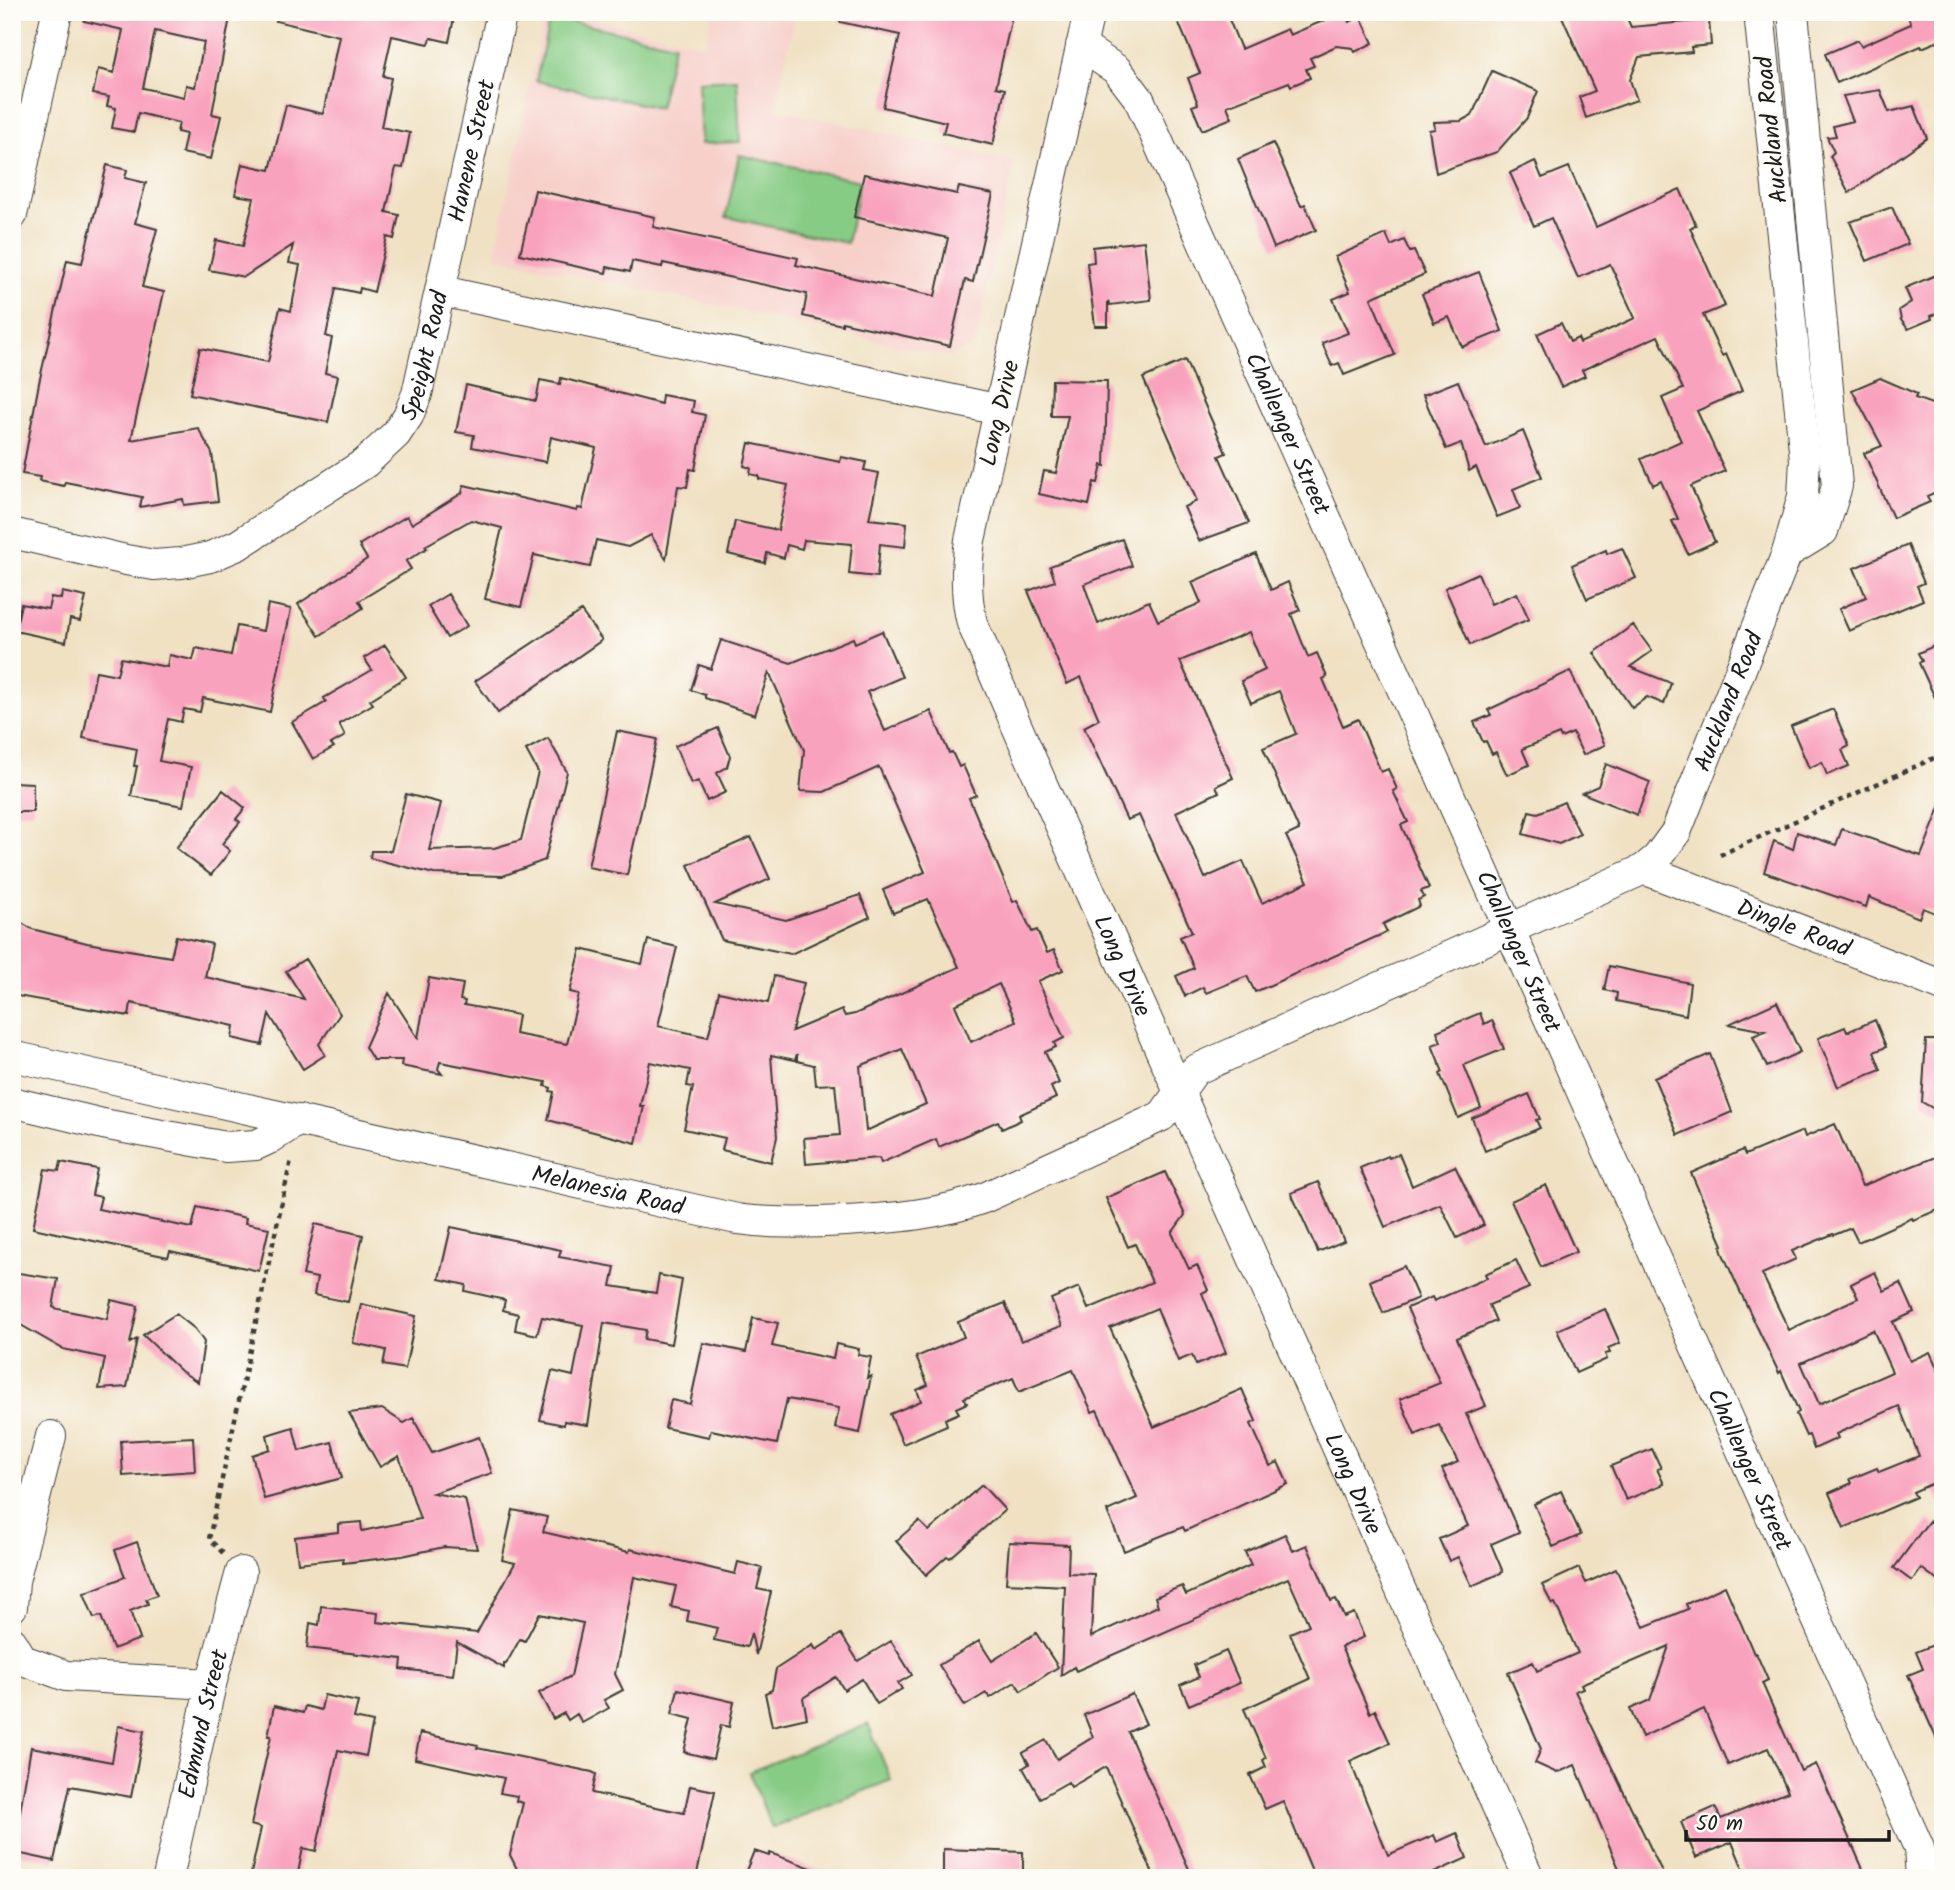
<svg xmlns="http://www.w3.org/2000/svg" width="1955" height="1890" viewBox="0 0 1955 1890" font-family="Kalam,sans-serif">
<rect width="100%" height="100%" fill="#fdfcf7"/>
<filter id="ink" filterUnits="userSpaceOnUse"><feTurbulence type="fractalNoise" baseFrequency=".0143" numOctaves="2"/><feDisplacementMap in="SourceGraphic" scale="14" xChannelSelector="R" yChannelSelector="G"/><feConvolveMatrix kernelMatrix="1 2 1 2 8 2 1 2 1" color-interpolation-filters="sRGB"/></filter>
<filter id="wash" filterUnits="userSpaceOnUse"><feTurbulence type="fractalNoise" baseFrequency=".00686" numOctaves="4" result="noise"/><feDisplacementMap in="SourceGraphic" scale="28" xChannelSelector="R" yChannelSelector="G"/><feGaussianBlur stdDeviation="1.57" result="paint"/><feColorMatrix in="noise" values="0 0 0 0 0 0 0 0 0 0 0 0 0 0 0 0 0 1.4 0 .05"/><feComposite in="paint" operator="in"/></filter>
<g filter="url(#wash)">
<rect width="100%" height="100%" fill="#f0e1c3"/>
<path fill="#f7d0ca" d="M545,12h17l143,33 8,-33h83l-21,97 240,53 -40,182 -25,13 -455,-100z"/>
<path fill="#87cc85" stroke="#527450" stroke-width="2" d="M550,17l124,27 -15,64 -123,-27z
M737,79l3,63 -39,2 -3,-63z
M739,155l121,26 -13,62 -121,-26z
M868,1724l23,56 -119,48 -23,-56z"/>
<g id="blocks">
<path fill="#f9a2bd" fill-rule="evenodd" d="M85,12h146l-19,102 9,2 -10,43 -29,-6 4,-19 -9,-2 2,-9 -41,-10 -4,19 -22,-4 4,-20 -9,-2 2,-9 -16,-3 5,-25 16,4 9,-43 -39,-9zM155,31l49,11 -9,45 -9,-2 -2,12 -41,-9z
M277,12h170l-1,4 8,2 -5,24 -18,-4 -2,6 -37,-8 -9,40 8,2 -10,49 29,6 -7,35 -7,-1 -10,45 13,3 -5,24 -7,-2 -13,55 -14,-4 -1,5 -23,-5 -10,48 6,2 -7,35 13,3 -10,46 -138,-28 10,-46 68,14 12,-54 11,3 9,-46 -11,-2 4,-18 -49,32 -35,-7 7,-30 27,6 11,-48 -19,-3 7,-31 28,6 16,-65 37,9 16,-78 -63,-15z
M841,12h172l-17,75 9,2 -12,56 -50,-12 3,-11 -63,-15 17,-72 -60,-13z
M1174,12h52l15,37 46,-20 3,6 54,-23 5,10 12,-5 12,26 -18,9 -2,-4 -17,-2 -26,12 4,8 -8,3 4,9 -19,8 -2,-4 -62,24 5,12 -30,12 -10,-24 6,-2 -10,-26 12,-5z
M1560,12h64l7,15 78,-7 2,25 -20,2 1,5 -53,5 -9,23 7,20 -51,18 -7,-21 16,-6z
M1906,12h37v27l-21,9 -1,-2 -84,37 -12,-29 33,-14 3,6 50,-22z
M1492,71l46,20 -11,27 -30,34 -61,21 -7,-43 6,-1 -1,-7 27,-1 11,-6z
M1880,90l9,22 25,-6 13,32 -78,55 -19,-37 4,-4 -7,-15 9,-1 -3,-10 20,-5 -10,-25z
M1273,143l28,63 4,-2 11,26 -42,18 -36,-89z
M1535,161l7,17 27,-11 27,60 84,-38 16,36 -6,3 35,78 -22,9 19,41 4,-2 16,37 -45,20 28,60 -34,15 24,56 -27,12 -16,-33 6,-2 -17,-38 -8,4 -12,-26 40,-18 -19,-43 21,-9 -25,-53 -76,34 3,6 -24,11 -24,-53 24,-11 9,19 8,-4 2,5 55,-25 -25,-54 -32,14 -27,-60 -17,8 -24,-53z
M107,165l20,5 -2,8 21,5 -11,40 22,6 -15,58 22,5 -33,148 67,-12 14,25 6,48 -34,4 -1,-6 -43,8 2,-10 -77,-15 -1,4 -25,-5 1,-4 -18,-3 17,-91 28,-123 15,3z
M864,174l93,20 2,-7 34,7 -20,88 -8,-2 -15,66 -108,-24v3l-39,-9 4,-22 -144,-31 -1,4 -30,-6 -2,11 -23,-5 -1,6 -86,-19 15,-64 120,27 -2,10 145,31 -2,7 139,31 13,-58 -94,-21z
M1892,207l16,37 -41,17 -17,-39z
M1386,234l5,12 13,-6 6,12 4,-1 11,23 -54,24 24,57 -51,20 -5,-12 -7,3 -10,-23 26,-10 -15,-34 17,-7 -15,-35z
M1144,241l7,59 -41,5 -2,-4v25h-13l-8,-63 7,-1 -1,-15z
M1479,272l23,59 -40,16 -13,-30 -15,6 -12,-29z
M1943,272v39l-12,5 1,3 -24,10 -7,-9 -2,-10 12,-8 -6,-14z
M1185,360l41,93 -7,3 30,67 -50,18 -15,-34 13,-6 -54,-123z
M561,378l100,26 1,-9 32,6 -2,11 13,3 -10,55 -5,-1 -3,18 -9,-1 -12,73 -15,-24 -23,12 -32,-7 -6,27 -56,-12 -13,52 -36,-8 17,-71 -31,-8 -46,26 2,2 -21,13 5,8 -52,32 4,7 -44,28 -21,-32 69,-45 -8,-14 48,-29 5,8 50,-31 2,-8 113,26 1,-3 4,1 14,-61 -45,-11 -5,25 -74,-15 2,-12 -18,-3 10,-47 70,16 4,-21 20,4z
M1880,378l37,16 -2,4 28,10v81l-16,7 3,6 -37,16 -29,-65 18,-7 -30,-56z
M1052,380l55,1 -2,85 -3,-1 -4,18 -4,-1 -5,23 -50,-11 5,-23 12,2 12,-57h-17z
M1458,381l28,66 37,-16 19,46 -29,12 7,19 -23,9 -21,-50 -7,4 -8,-28 -15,6 -23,-54z
M749,443l91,19 1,-5 25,5 -2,8 15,3 -10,46 38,4 -2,24 -25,-3 -3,33 -28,-3 3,-30 -48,-4 -2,9 -15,-4 -3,13 -17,-5 -2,10 -37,-9 7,-33 43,9 10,-45 -29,-6v-3l-9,-2 1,-6 -7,-2z
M1122,539l10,27 -48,18 14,40 51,-23 9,20 43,-18 -9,-21 64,-28 15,36 17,-8 12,28 -9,4 17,43 9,-4 10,24 -4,2 20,47 15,-7 23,53 7,-3 9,20 -4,2 15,31 -7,3 28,63 -8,3 3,6 -6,3 2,6 -37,18 4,8 -132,60 -8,-16 -41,17 -3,-6 -18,9 -9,-20 18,-8 -14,-31 12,-5 -53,-117 -12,5 -43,-93 15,-8 -18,-42 -14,7 -39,-93 27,-10 -5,-15zM1249,632l16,38 -24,11 10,22 28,-12 17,43 -33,14 36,82 -13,6 22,46 -46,21 -19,-42 -38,17 -29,-66 43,-20 -3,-6 17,-8 -53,-117z
M1908,545l16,38 -7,3 6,14 -74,31 -10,-22 27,-12 -12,-29z
M1622,548l14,30 -49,21 -15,-34 34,-15 1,4z
M1478,573l13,31 26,-11 12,26 -59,26 -25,-57z
M62,592l24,5 -6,24 -10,-2 -4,23 -51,-11 6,-27 27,5 3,-12 10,2z
M448,594l19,32 -20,12 -19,-32z
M268,604l23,5 -21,103 -67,-14 -3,14 -16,-3 -3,13 -13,-3 -9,42 32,6 -8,39 -52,-10 6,-30h-3l3,-17 -54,-11 13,-67 21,4 4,-17 46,9 2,-12 24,5 3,-12 35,7 6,-29 26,5z
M581,611l21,29 -104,73 -23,-32z
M1633,625l19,26 -22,16 41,16 -7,21 -17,-7 -15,11 -38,-55z
M882,631l20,46 -35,15 18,39 46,-20 18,42 3,-1 7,15 4,-2 13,30 -7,3 44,104 4,-2 15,32 5,-2 10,23 7,-3 9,20 -25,11 26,57 -10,5 2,4 -11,5 14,31 -8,4 5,11 -37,17 2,5 -19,9 -4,-8 -59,26 -3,-8 -55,24 -2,-5 -73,6 -2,-26 36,-3 -5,-51 -19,1 -2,-20 -17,-4v-7l-2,6 -24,-5 6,82 -6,25 -49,-12 3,-12 -41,-9 9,-42 -6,-1 3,-16 -40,-8 -10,44h4l-8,37 -88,-23 6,-28 -4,-1 1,-3 -6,-2 1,-4 -106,-20 -2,7 4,5 -41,-8 1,-6h-29l-8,-13 24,-54 29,45 11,-60 34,6 -3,16 5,1 -1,4 54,10 -3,19 52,10 12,-50 -9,-2 11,-43 61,15 6,-24 29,7 -19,79 50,11 11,-45 49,11 6,-27 30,7 -12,48 50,-21 3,6 10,-2 104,-47 -31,-68 -35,14 -10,-23 42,-18 -46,-105 -55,25 -24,-1 4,-41 -35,-78 -14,43 -50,-17v-3l-14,-5 8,-25 12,4 10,-29 70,23 62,-25 2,5zM999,984l17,37 -45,21 -16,-37zM902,1049l24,55 -60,27 -6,-65z
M1943,642v73l-24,-52 3,-2 -4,-8z
M385,645l21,32 -36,23 3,4 -34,20 6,12 -14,8 3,3 -21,12 -21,-37 34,-20 -2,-4 48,-28 -8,-12z
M1570,671l35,74 -22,10 -10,-22 -12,5 -2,-4 -37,15 7,16 -22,10 -11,-23 -4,2 -6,-13 -3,1 -9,-20 17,-7 -3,-5z
M1833,709l16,37 -7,4 7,16 -22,9 -5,-13 -13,6 -18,-42z
M718,728l12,28 -3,11 -10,6 9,19 -19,9 -9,-20 -7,3 -16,-38z
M617,731l40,8 -30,136 -39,-8z
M548,738l19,34 -22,88 -42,16 -69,-2 -64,-16 1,-7h20l15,-57 35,9 -12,47 65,-2 27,-8 17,-68 -12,-22z
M1606,764l44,18 -13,33 -55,-22 16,-7z
M12,782l21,1v29h-21z
M223,790l22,18 -9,11 4,3 -18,22 8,7 -19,24 -35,-27z
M1564,802l16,32 -21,10 -36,-10 6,-23 9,2z
M1941,805h2v111l-20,-8 -4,10 -50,-21 -3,10 -102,-35 10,-31 19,8 4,-17 39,13 6,-16 79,27z
M751,837l19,42 -55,25 71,16 74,-25 10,22 -79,37 -69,-14 -34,-75z
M12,917l20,12 55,14 84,14 5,-21 36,8 -7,33 99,22 -18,-28 19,-12 35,55 -21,30 6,11 -22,14 -34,-55 -7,31 -30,-7 2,-12 -103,-23 -2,13 -117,-21z
M1609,966l81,17 -4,32 -70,-14 1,-8 -13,-3z
M1777,1002l23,50 -33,15 -14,-31 12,-5 -36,-7z
M1480,1013l4,11 8,-4 12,29 -40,16 17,43 -23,10 -18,-44 3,-2 -11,-27 9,-3 -4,-11z
M1875,1020l11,27 -12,5 7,18 -43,17 -20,-49 27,-11 2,5z
M1926,1040h17v74l-21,-12z
M1710,1054l22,58 -54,23 -24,-57z
M1529,1094l11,25 -4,1 4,8 -55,23 -13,-33z
M1835,1124l27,62 81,-32v54l-30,12 -1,-2 -54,24 -7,-14 -17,7 -1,-1 -41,17 4,8 -34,15 27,56 69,-32 -7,-14 24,-12 9,19 17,-8 13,29 -21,10 17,39 20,-9 13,29v129l-12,-26 -18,8 3,5 -72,31 -15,-35 23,-10 -2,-4 27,-11 2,4 40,-16 -20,-50 -63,28 2,4 -24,11 -5,-14 -3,1 -10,-22 3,-2 -18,-41 -2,2 -42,-88 -15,-33 -1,-6 2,-1 -32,-72 52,-23 2,5 58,-24 2,6zM1873,1330l19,42 -73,32 -18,-41z
M1399,1154l13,32 43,-20 29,59 -27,13 -17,-34 -55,23 -25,-59 28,-12 1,2z
M61,1162l36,7 -5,26 9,2 -3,12 94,19 5,-21 49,11 -1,5 24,5 -10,43 -89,-20 -2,6 -135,-29 12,-59 14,2z
M1165,1172l20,43 -13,18 17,36 8,-4 11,25 -6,3 24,60 -30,12 -4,-10 -14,6 -21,-53 -47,20 44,99 88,-38 14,32 -5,3 19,42 8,-4 10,22 -103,47 -2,-4 -59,24 -17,-40 30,-13 -40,-88 -5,2 -19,-42 -54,22 -6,-14 -49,20 3,5 -11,5 3,5 -14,6 2,6 -44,19 -13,-30 31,-13 -4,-11 11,-5 -12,-28 48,-20 -6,-15 47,-19 16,38 41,-15 -11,-27 28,-12 9,22 64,-27 -17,-38 -7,3 -22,-49z
M1318,1182l26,59 -26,11 -27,-59z
M1546,1185l30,67 -35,15 -30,-66z
M315,1224l48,11 -15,67 -34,-7 3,-17 -14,-3z
M451,1227l110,23 -2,7 56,10 -4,19 45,7 3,-18 23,5 -11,64 -27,-5 2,-9 -42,-7 -16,102 -24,-4v4l-24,-5 12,-49 21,5 10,-51 -41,-8 -5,18 -22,-5 3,-16 -15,-4 2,-10 -40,-9 1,-6 -27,-6z
M1516,1260l13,28 -40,17 7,16 -39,17 29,68 -20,8 53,118 -28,12 12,28 -31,14 -14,-29 -9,4 -10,-22 29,-13 -26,-57 16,-7 -19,-37 -24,10 -15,-36 40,-16 -33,-75 25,-11 2,4 53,-23 -2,-4z
M1404,1266l14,32 -35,15 -13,-32z
M12,1272l46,7 -5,28 5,2 49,10 4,-19 27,6 -8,37 7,-4 -10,48 -28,2 6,-31 -42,-9 -51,-29z
M361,1304l55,12 -11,53 -22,-4 3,-15 -33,-7z
M1605,1309l15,34 -12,5 2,5 -5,1 2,5 -31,14 -19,-43z
M176,1314l19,15 9,13 -6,40 -17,-11 -38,-36z
M753,1318l25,5 -6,23 61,13 3,-15 23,5 -1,6 13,2 -4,21 4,-2 -11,57 -25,-5 4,-20 -52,-9 -10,45 -66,-14 -2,7 -44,-9 6,-28 19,4 13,-61 43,9z
M382,1409l22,14 9,-5 19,35 47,-16 13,36 -59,20 32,6 12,50 -33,-2 -42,9 -59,7v-5l-45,5 -3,-26 43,-5v-8l23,-2 1,9 58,-12 -21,-63 -19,11 -31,-54z
M293,1427l6,24 33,-9 10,36 -78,21 -12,-44 18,-6 -3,-14z
M193,1437l2,34 -72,5 -2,-35z
M1652,1449l9,19 -4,1 7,15 -38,16 -15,-34z
M982,1485l23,25 -55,48 -3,-2 -21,19 -30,-34 23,-20 10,10z
M1561,1491l20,44 -28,12 -19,-43z
M513,1510l34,7 -4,15 86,20 1,-3 105,25 3,-12 24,6 -5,21 14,3 -15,63 -5,-22 -4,14 -33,-7 3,-12 -30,-7 2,-10 -18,-4 5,-21 -42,-9 -19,97 8,16 -19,10 5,8 -27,15 -5,-9 -9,6 -4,-7 -11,6 -14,-26 32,-17 12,-53 -44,-9 -14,27 -5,-2 -14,25h-2v4l-47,-26 -4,33 -52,-6 1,-10 -95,-11 3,-25 9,2 2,-19 57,7 -1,9 100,11 38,-70 -13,-3z
M1929,1521l14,10v53l-22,-16 -9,13 -18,-13z
M1285,1534l8,17 14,-6 24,56 5,-2 8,18 10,-4 10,24 -23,10 29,66 5,-3 15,33 -40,18 38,94 46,-20 3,7 20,-9 10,25 -44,20h-108l-32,-77 -18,8 -15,-34 16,-8 -3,-7 3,-2 -22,-49 66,-30 -20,-46 19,-8 -21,-47 -212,93 -2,-4 -13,8 4,-89 -59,-3 3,-41 60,3 -1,28 26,1 -3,63 67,-31 -3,-9 27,-11 4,9 65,-30 -6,-13z
M137,1542l20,53 -11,4 2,5 -18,7 10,28 -27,10 -12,-33 -7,2 -10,-25 41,-16 -10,-27z
M1579,1568l7,15 30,-14 28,58 44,-18 -2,-5 39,-18 29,68 2,-1 12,27 -6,3 39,88 15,-7 51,114h-120l-15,-36 -36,16 -15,-36 34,-15 6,12 67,-27 -20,-44 -40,17 -24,-56 -62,28 -12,-28 20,-9 19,-54 -88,38 2,4 -8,3 90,187h-42l-48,-113 -18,8 -22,-10 6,-14 -33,-76 25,-11 4,9 41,-18 -23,-50 -3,1 -10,-19z
M1036,1633l22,34 -37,24 -6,-9 -25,16 -4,-5 -21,13 -26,-41 40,-24 13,20z
M841,1634l17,27 33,-20 21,34 -14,8 4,6 -25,15 -15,-25 -18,11 -8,-13 -33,21 4,20 -35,8 -7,-33 7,-3 4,-21 37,-24 3,5z
M1943,1641v112l-35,-78 15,-6 -7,-17z
M1226,1651l14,32 -51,22 -9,-20 19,-8 -5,-12z
M678,1689l56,13 -5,25 -8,-2 -8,34 -29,-7 8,-33 -20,-5z
M1132,1694l14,30 -18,8 65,146h-38l-49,-111 -35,20 -3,-5 -28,16 -17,-30 6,-4 -6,-11 23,-13 11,19 36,-22 -9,-22z
M324,1695l34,7 -4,16 19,4 -7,34 -28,-6 -22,101 -13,-3 -6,30h-47l11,-50 -10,-3 20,-89h-3l6,-30 29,7 2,-7 16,4z
M118,1726l26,5 -13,66 -61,-11 -16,75 -42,-9v-24l5,1 14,-82 81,15z
M420,1733l58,12 -1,3 115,24 4,2 -4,19 92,20 6,-27 25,5 -19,87h-162l-14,-3 -10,-20 13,-52 -7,-2 1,-5 -17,-3 4,-15 -89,-19z
M943,1849l80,3v26h-80z
M754,1851l15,5 1,-3 61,22 -1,3h-87z"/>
</g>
</g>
<g filter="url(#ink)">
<use href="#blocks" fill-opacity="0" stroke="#3c3a35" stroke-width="2"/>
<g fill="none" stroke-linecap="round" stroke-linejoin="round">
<g stroke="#3c3a35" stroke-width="32">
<g id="minor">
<path id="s1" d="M1089,12l-119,528c-4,29 -5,55 2,83l70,161 487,1094"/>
<path id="s2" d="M1081,46l36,24 22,29 780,1749 2,30"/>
<path d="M12,215l45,-203"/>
<path d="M441,291l559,119"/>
<path id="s3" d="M12,533l114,27 28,5 27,-2 29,-6 28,-12 127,-82 31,-29 12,-18 9,-22 85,-382"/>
<path d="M1787,553l36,-22 14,-45 -44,-474"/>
<path id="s4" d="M1644,869l299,117"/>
<path id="s5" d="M12,1056l725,163c36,5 71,4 108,2 50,-3 92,-6 139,-23l178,-82 33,-46 449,-201 13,-11 19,-26 111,-279 16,-57 2,-37 -46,-447"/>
<path d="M12,1102l91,22 123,23 30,-2 13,-6 30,-19"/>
<path d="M12,1607l2,-26 37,-145"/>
<path d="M12,1642l11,18 43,16 145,8"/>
<path id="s6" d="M168,1878l43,-194 30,-112"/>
</g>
</g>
<path stroke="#3c3a35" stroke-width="4.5" stroke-dasharray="5 5" stroke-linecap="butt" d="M1720,855l223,-101
M223,1553l-14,-14 82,-379"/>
<use href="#minor" stroke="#fff" stroke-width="30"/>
</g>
</g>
<g text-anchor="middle" stroke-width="5" stroke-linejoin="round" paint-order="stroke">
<g font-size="24" fill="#1c1c1c" stroke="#fdfcf7">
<text transform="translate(1771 130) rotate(-96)" y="8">Auckland Road</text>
<text dy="8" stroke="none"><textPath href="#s3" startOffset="721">Hanene Street</textPath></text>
<text dy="8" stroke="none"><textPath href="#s3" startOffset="511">Speight Road</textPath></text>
<text transform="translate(999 413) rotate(-77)" y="8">Long Drive</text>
<text dy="8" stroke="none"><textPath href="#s2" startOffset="446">Challenger Street</textPath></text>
<text dy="8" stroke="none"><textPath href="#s5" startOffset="1927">Auckland Road</textPath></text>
<text dy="8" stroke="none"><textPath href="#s4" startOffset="161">Dingle Road</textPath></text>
<text dy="8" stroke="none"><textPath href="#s2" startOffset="1013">Challenger Street</textPath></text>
<text dy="8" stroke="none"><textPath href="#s1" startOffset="999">Long Drive</textPath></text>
<text dy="8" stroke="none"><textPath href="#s5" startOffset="611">Melanesia Road</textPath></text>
<text dy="8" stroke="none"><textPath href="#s2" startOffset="1580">Challenger Street</textPath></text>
<text dy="8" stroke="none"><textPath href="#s1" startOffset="1566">Long Drive</textPath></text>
<text dy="8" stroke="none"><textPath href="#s6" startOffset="158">Edmund Street</textPath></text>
</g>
</g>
<rect width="1955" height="1890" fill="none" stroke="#fdfcf7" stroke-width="42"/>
<path d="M1686 1830v10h203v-10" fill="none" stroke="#1c1c1c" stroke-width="3.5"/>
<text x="1696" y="1830" font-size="21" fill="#1c1c1c" stroke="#fdfcf7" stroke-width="5" paint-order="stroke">50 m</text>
</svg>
